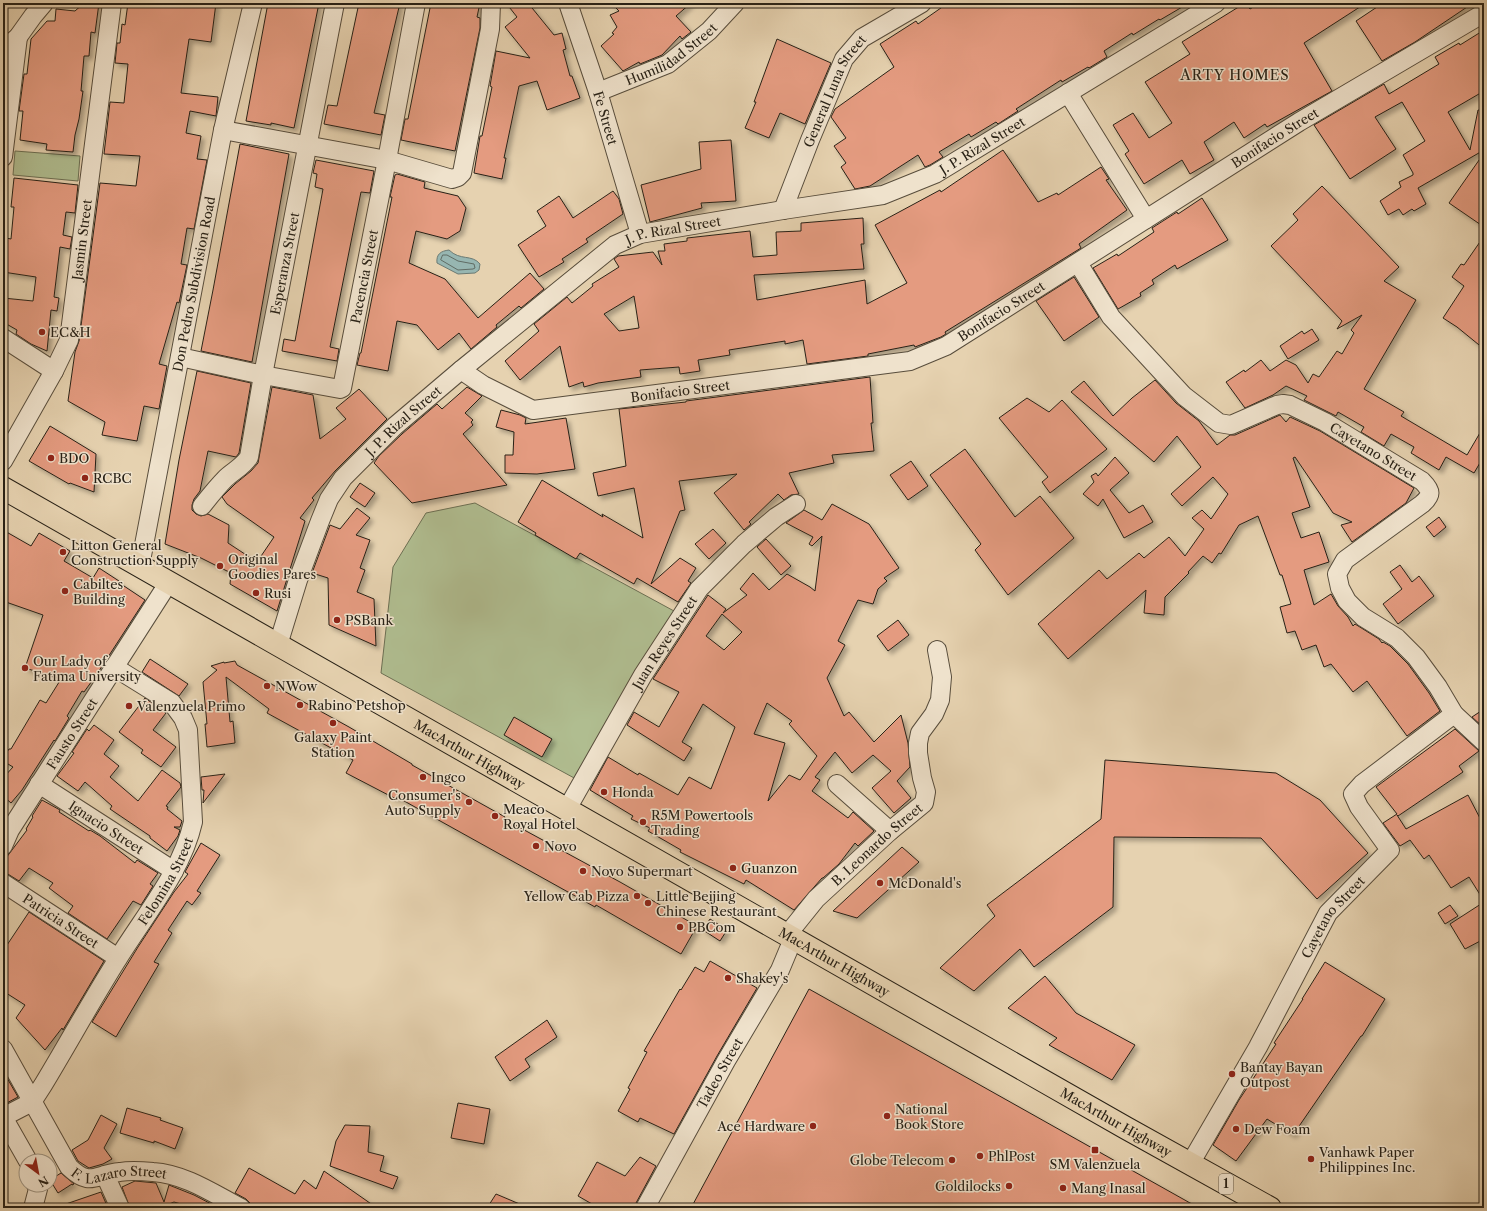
<svg xmlns="http://www.w3.org/2000/svg" width="1487" height="1211" viewBox="0 0 1487 1211" font-family="'Libre Caslon Text',serif">
<defs>
<filter id="shadow"><feDropShadow dx="3.5" dy="3.5" stdDeviation="2" flood-color="#0004"/></filter>
</defs>
<rect width="100%" height="100%" fill="#e6d2b0"/>
<filter id="stains"><feTurbulence type="fractalNoise" baseFrequency=".005" numOctaves="4"/><feColorMatrix values="0 0 0 0 .2 0 0 0 0 .09 0 0 0 0 .02 0 0 0 .5 -.17"/></filter>
<radialGradient id="worn" r=".72"><stop offset=".6" stop-color="#630" stop-opacity="0"/><stop offset="1" stop-color="#630" stop-opacity=".3"/></radialGradient>
<path fill="#b0bd90" stroke="#6c6f53" d="M15,151l65,5 -2,25 -65,-6z
M475,503l199,108 -98,168 -195,-106 12,-106 33,-54z"/>
<path fill="#97b6b1" stroke="#6b7a73" d="M449,250c11,11 23,4 31,14l-1,6 -4,3 -17,1 -21,-11c-1,-9 4,-12 12,-13z"/>
<g fill="none" stroke-linecap="round" stroke-linejoin="round">
<path stroke="#606c64" stroke-width="1" d="M443,255h4l11,6 16,3 1,4 -2,1 -15,1 -17,-10z"/>
</g>
<path fill="#e49b80" stroke="#282116" fill-rule="evenodd" filter="url(#shadow)" d="M84,3h15l-4,30 -4,-1 -2,24h-5l-3,35h2l-4,28 -4,16 -2,17 -27,-2 1,-6 -27,-4 3,-29h-4l5,-37h3l4,-35 16,-18h8l1,-12 19,2z
M128,3h88l-5,39 -22,-3 -8,54 37,4 -2,19 -26,-5 -4,22 15,3 -4,23 10,1 -13,69 -7,-1 -6,36 6,1 -8,38 -2,-1 -18,62 8,2 -8,43 -15,-3 -7,35 -35,-6 3,-13 -37,-21 7,-49 4,-11 21,-158 36,3 4,-30 -36,-2 6,-52 14,1 4,-39 -13,-1 2,-20h3l2,-19 3,1z
M268,3h51l-25,125 -23,-5v2l-25,-4z
M359,3h41l-26,110 11,2 -4,20 -57,-11 4,-19 9,1z
M431,3h49l-3,14 3,1v10l-25,123 -54,-11 4,-21h3z
M506,3h22l26,32 8,-2 4,16 -3,1 7,26h2l8,22 -33,12 -10,-29 -18,5 -11,53 -4,19h2l-4,21 -28,-6 6,-37h2l10,-49 -2,-1 6,-35 34,7 -25,-31 12,-10z
M611,3h80l-15,13 15,16 -9,7 -2,-3 -18,19 -22,9 -1,-2 -16,9 -22,-25 13,-12 -2,-1 5,-6 -7,-12 9,-4z
M948,3h241l-29,17 -1,-1 -26,16 -1,-2 -28,18 3,6 -18,11 -1,-1 -26,15 -1,-2 -45,29 2,2 -20,13 -2,-2 -25,15 -2,-3 -30,18 4,5 -13,8 -5,2 -7,-12 -48,31 -15,3 -14,-22 5,-4 -12,-17 12,-8 -15,-21 4,-8 59,-42 -14,-23 36,-23 2,3z
M1245,3l5,6 10,-6h106l-62,40 28,48 -65,36 -2,-3 -21,14 -10,-16 -30,20 10,18 -24,14 -8,-14 -38,24 -19,-30 4,-3 -16,-26 20,-12 16,25 23,-15 -27,-41 45,-28 -8,-12z
M1383,3h90l-58,39 -33,19 -26,-40z
M1484,30v61l-36,21 22,38 8,-40 6,1v39l-66,38 8,16 -12,7 -2,-2 -9,6 -4,-6 -11,6 -8,-14 21,-14 -2,-5 14,-7v-2l-10,-18 22,-14 -23,-39 -27,15 21,32 -46,30 -36,-54 70,-41 5,10 50,-30 -4,-7 24,-14 1,2z
M777,39l54,24 -26,61 -25,-11 -11,25 -24,-10 11,-26h-2z
M731,140l5,61 -35,2 1,5 -52,14 -9,-37 60,-16 -2,-27z
M240,144l49,10 -37,208 -51,-11 12,-61z
M1003,150l35,52 19,-9 1,2 43,-28 8,12 -3,1 21,30 -48,34 2,4 -136,84 1,2 -5,3 -26,10 -1,-2 -46,9v2l-61,8 -4,-24 -18,4v-3l-56,9 1,5 -32,5 2,11 -20,3 -1,-7 -39,3 1,7 -43,6 -14,4 -1,-5 -14,5 -9,-41 -40,34 -15,-19 34,-30 -5,-7 33,-27 5,6 21,-17 -1,-2 27,-17 -5,-8 4,-3 35,-4 9,13 -4,-14h7l-1,-7 23,-3v-3l63,-7 3,26 24,-2 -1,-23 25,-1v-8l62,-5 1,26h-3l3,25 -110,6 3,25 108,-20 2,24 40,-21 -32,-58 65,-35 1,2zM634,296l5,32 -20,3 -15,-17z
M1484,153v74l-35,-24z
M316,160l58,11 -4,22 -9,-1 -31,155 9,2 -2,12 -55,-10 2,-12 11,2 28,-152 -8,-2 2,-13 -4,-1z
M397,174l28,8 -1,6 34,8 8,12 -6,23 -13,8 -31,-8 -7,32 36,16 33,39 52,-45 14,16 -23,19 -2,-2 -23,19 1,2 -26,22 -12,-16 -21,17 -21,-25 -20,-4 -9,50 -31,-6 3,-12h1l31,-156h-2l5,-22z
M14,178l64,7 -3,28 -9,-1 -3,23 9,2 -2,12 -10,-2 -6,50 5,1 -2,13 -6,-1 -4,41 -16,-7 -15,-10 1,-4 -14,-8v-24l30,3 3,-24 -33,-5 3,-34 5,1 3,-32h-3z
M1322,186l77,81 -15,14 32,19 -52,89 40,23 -3,4 66,39 17,-29v30l-10,17 -28,-16 -7,13 -28,-17 3,-6 -23,-13 -7,12 -23,-14 3,-5 -26,-15 -2,4 -32,-16 3,-4 -21,-10 -13,9 -28,13 -19,-26 18,-12 1,2 16,-12 9,11 16,-11 10,5 12,18 5,-9 6,3 18,-26 5,3 12,-21 -3,-3 11,-15 -25,14 5,-8 -71,-75 27,-26 -5,-6z
M613,191l6,8 4,15 -37,25 2,3 -26,17 2,3 -25,15 -21,-32 28,-19 -9,-15 22,-15 14,22z
M1202,198l26,42 -51,29 -2,-4 -23,15 2,4 -14,9 1,3 -23,13 -25,-41 24,-14 1,2 36,-24 -2,-4 25,-16 1,2z
M1484,236v113l-27,-22 -14,-9 21,-32 -12,-9 9,-13 3,1z
M1074,277l25,40 -35,24 -28,-40z
M1312,329l7,11 -31,19 -8,-13 22,-15 2,3z
M197,371l54,12 -12,70 -3,4 -28,-6 -8,40 -6,8 -2,6v5l4,4 5,2 7,-2 21,11 -1,18 29,19 17,-25 -47,-33 -5,-7 13,-13 16,-13 7,-8 14,-76 41,8 7,44 26,-20 -10,-11 23,-19 28,30 -52,52 -23,27 2,2 -14,18 5,3 -28,90 -47,-27 1,-11 -30,-15 -36,-14 14,-84z
M870,377l3,46h-2l3,28 -42,4 2,8 -45,10 10,21 -8,1 -7,5 -6,-6 -29,28 2,2 -7,6 -30,-37 23,-19 -58,7 6,29 -5,1 -29,73 29,-26 16,10 -8,13 3,2 -13,19 -41,-24 -3,6 -54,-31 -4,6 -41,-24 1,-2 -18,-11 24,-42 61,37 -1,-3 41,24 -9,-50 -36,8 -5,-23 33,-7 -7,-57 67,-7v-1z
M1155,380l21,23 23,18 18,24 13,-10h5l45,-20 6,7 4,-5 30,14 94,57 -8,15 -54,39 -11,-17 11,-3 -19,-9 -38,-56 -2,1 17,49 -18,6 9,25 18,-6 10,30 -25,8 10,35 17,-11 7,12 10,11 5,9 2,-2 24,15 3,4 1,-1 7,4 18,18 21,29 11,18 -33,25 -40,-55 -14,11 -22,-28 -7,3 -8,-22 -14,5 -7,-19 -8,2 -7,-26 11,-3 -9,-29h-2l-22,-59 -19,9 -18,29 -2,-1 -7,10 -9,-7 -15,16 1,1 -24,24 -1,18 -20,-2 2,-23 -78,69 -30,-35 61,-54 8,9 32,-26 5,5 25,-21 16,19 19,-27 -12,-11 10,-8 9,9 17,-25 -15,-17 -31,29 -11,-12 30,-27 -24,-31 -23,26 -83,-70 13,-11 29,35 19,-18z
M467,387l15,9 -17,17 8,7 -2,2 2,3 -10,9 44,51 -95,18 -38,-40 5,-7 23,-22 35,-30 5,5z
M1027,398l22,14 13,-12 45,49 -57,44 -8,-11 6,-5 -49,-59z
M501,410l19,5 6,3 -1,6 41,-6 9,51 -38,5 -32,-1v-18h8l1,-23 -18,-5z
M50,426l46,28 -2,38 -24,-9 -1,1 -40,-23z
M965,449l50,68 25,-21 34,42 -66,57 -33,-45 6,-6 -51,-69z
M1115,457l14,16 -19,17 19,23 14,-8 10,17 -29,16 -21,-39 -5,7 -15,-12 11,-12 -3,-6 5,-3 2,3z
M911,461l17,25 -20,14 -18,-25z
M360,483l15,10 -10,14 -15,-10z
M832,504l37,20 30,44 -15,10 3,3 -9,8 -5,15 -15,-4 -20,41 7,4 -18,33 17,38 5,-4 25,30 27,-27 7,28 2,24 -13,14 14,17 -17,15 -22,-25 19,-17 -18,-16 -21,18 -17,-21 -20,25 5,3 -8,11 36,27 5,-6 21,19 -16,15 -3,-3 -16,21 -16,14h-1l-28,32 -48,-30 -2,4 -64,-32 1,-2 -33,-19 2,-3 -19,-9 2,-3 -43,-26 18,-33 30,18 1,-2 39,22 11,-18 22,12 24,-62 -32,-23 -21,38 10,6 -8,13 -57,-36 7,-13 25,15 20,-35 -26,-13 55,-84 18,14 -3,4 24,-18 -7,-6 13,-16 16,17 18,-16 23,13 5,4 7,-55 -10,10 -3,-2 4,-7 -27,-14 18,-13 18,10zM722,614l20,18 -18,18 -18,-14zM767,703l25,18 -3,3 28,32 -17,24 -11,-5 -21,26 17,-58 -31,-9z
M357,508l13,10 -14,17 14,5 -10,28 5,2 -8,22 17,7 2,47 -47,-21 -1,-47 -16,-5 18,-48 10,4z
M1439,517l7,10 -12,10 -8,-10z
M713,529l13,14 -17,16 -14,-15z
M3,530l28,16 8,-13 31,18 -6,10 29,17 6,-10 20,13 -1,1 27,18 -48,74 -13,18 -2,-1 -15,25 2,2 -14,23 -1,-1 -32,50 -11,13 -8,-7v-18l10,-11 -10,-6v-3l6,-9h2l29,-49 6,3 15,-24 -36,-11 18,-53 -40,-14z
M766,539l25,27 -10,9 -24,-28z
M1400,565l12,17 7,-6 15,20 -36,28 -15,-20 19,-15 -12,-17z
M898,620l11,15 -21,16 -11,-15z
M150,659l38,25 -9,12 -37,-24z
M235,661l2,4 112,62 63,37v1l93,52 -1,2 116,63 77,44 -16,28 -85,-49 -1,2 -198,-110 -1,2 -50,-26 7,-13 -86,-47 2,-4 -43,-32 4,45 3,-1 2,22 -28,4 -2,-23h2l-4,-42 14,-12 -6,-4 13,-4v1z
M145,698l21,15 -13,17 23,17 -15,20 -20,-14 2,-3 -24,-18z
M1484,709v19l-12,-11z
M514,717l38,22 -10,18 -38,-22z
M94,725l20,15 -10,14 15,12 -9,11 28,24 24,-31 18,13 1,4 -15,19 2,1 -1,2 15,12 -2,6h-6l6,3 -2,6 -11,15 -17,-13v-2l-40,-27 2,-3 -27,-24 -7,9 -21,-15 17,-23 -2,-1 15,-23 2,2z
M1455,729l24,22 -20,15 4,6 -65,44 -1,-1 9,14 62,-34 16,31v75l-15,-24 -18,11 -22,-33 -5,4 -14,-19 -10,6 -17,-23 14,-9 -21,-27z
M1105,760l171,13 44,27 48,53 -51,46 -56,-61 -147,-1 -1,70 -79,60 -14,-18 -46,42 -34,-23 55,-52 -8,-11 114,-86z
M225,774l-22,29 1,-13h-2l-1,-13z
M42,800l18,10 -1,2 30,19 1,-1 10,6 35,27 2,-3 21,13 -8,11 3,2 -12,19 -8,-4 -26,38 -39,-26 5,-7 -24,-18 4,-5 -24,-15 -10,13 -16,-10v-9l24,-32 -1,-1 7,-12 -1,-1z
M201,843l19,12 -23,36 4,2 -9,12 -5,-4 -19,29 4,3 -18,29 5,2 -43,73 -24,-15 46,-75 36,-55 14,-18 -3,-2z
M902,847l17,15 -62,56 -24,-7z
M1484,902v37l-19,10 -15,-25z
M1450,905l8,11 -13,8 -7,-11z
M29,912l75,49 -41,69 -1,-2 -17,22 -29,-32 9,-13 -22,-14v-40z
M710,919l17,11 -7,11 -17,-11z
M710,961l47,27 -40,68 -43,78 -34,-16 -2,4 -20,-11 12,-22 -2,-1 19,-36 -3,-1 36,-62 1,1 14,-23 9,5z
M1325,962l60,37 -23,37h-1l-68,99 -26,-16 -31,42 -23,-16 26,-45 37,-56 -2,-1 29,-44h-1z
M1045,976l31,37 59,32 -23,35 -63,-35 8,-7 -49,-30z
M809,989l349,196 41,23h-508z
M547,1020l10,17 -32,22 5,8 -20,14 -15,-24z
M3,1071l15,26 -15,8z
M458,1103l32,6 -6,35 -33,-6z
M127,1108l34,10 -1,2 23,8 -8,21 -21,-8v2l-34,-10z
M101,1115l16,9 -13,24 8,11 -9,5 -14,4 -11,-7 -6,-11 16,-10z
M345,1125l25,1 -2,26 16,4 -4,15 18,6 -5,12 -63,-23 6,-25z
M640,1157l16,9 -20,37 -1,5h-36l-21,-12 19,-34 28,14z
M249,1168l46,26 9,-14 12,9 8,-18 53,37h-126l-1,-5 -4,-4 -11,-6z
M61,1173l13,11 -2,1v-1l-14,9 -8,-13z
M135,1181l21,2 8,19 5,-17 25,10 25,13h-24l-21,-6 -15,6h-29l-8,-21z
M101,1192l7,16h-48v-2z
M496,1194l33,14h-42z"/>
<g fill="none" stroke-linecap="round" stroke-linejoin="round">
<g stroke="#584d3c" stroke-width="20">
<g id="minor">
<path id="s1" d="M568,3l30,89 42,142"/>
<path d="M3,50l15,-13 15,-21 11,-13"/>
<path id="s2" d="M598,92l70,-28 41,-33 26,-28"/>
<path d="M1068,93l78,126"/>
<path d="M223,130l164,30 65,19 6,-2 4,-4 28,-144 1,-26"/>
<path d="M3,157l15,-120"/>
<path id="s3" d="M783,210l27,-70 34,-81 18,-21 60,-35"/>
<path id="s4" d="M1078,263l33,54 73,79 35,27 12,2 46,-20 6,-1 7,1 35,17 97,59c10,10 10,14 0,23l-77,56 -8,14 3,14 7,13 16,16 34,21 19,19 22,30 16,27 30,28"/>
<path d="M3,338l51,33"/>
<path id="s5" d="M180,357l83,18 77,14 2,-1 45,-228 29,-157"/>
<path id="s6" d="M461,370l22,15 50,25 377,-49 36,-15 353,-224 185,-109"/>
<path id="s7" d="M3,461l51,-90 15,-31 43,-337"/>
<path id="s8" d="M202,506c8,-10 15,-19 23,-27 8,-8 18,-12 24,-22l14,-82 72,-372"/>
<path id="s9" d="M140,566l83,-436 30,-127"/>
<path id="s10" d="M278,645l20,-65 22,-59 9,-22 14,-21 52,-52 66,-56 154,-125 25,-11 143,-24 100,-15 52,-21 281,-171"/>
<path id="s11" d="M39,784l135,87"/>
<path d="M837,784l53,47"/>
<path id="s12" d="M567,809l76,-134 56,-86 45,-45 32,-27 20,-13"/>
<path id="s13" d="M3,846l7,-16 159,-248"/>
<path id="s14" d="M3,883l115,75"/>
<path id="s15" d="M787,935l29,-36 74,-68 34,-28 2,-11 -4,-14 -4,-25v-10l2,-10 14,-19 6,-14 2,-23 -5,-27"/>
<path id="s16" d="M3,1049l66,118c22,21 26,7 51,5 10,-2 23,-1 33,0 32,2 61,22 88,36"/>
<path id="s17" d="M3,1117l29,-15 11,-17c26,-43 50,-87 76,-128 26,-42 63,-86 74,-135l-5,-92 -5,-12 -11,-15 -58,-36"/>
<path d="M3,1117l25,44"/>
<path id="s18" d="M1190,1164l68,-117 70,-134 62,-63 -31,-43 -6,-13 9,-10 92,-70"/>
<path d="M105,1175l15,33"/>
<path d="M33,1208l5,-19 -2,-4"/>
<path id="s19" d="M645,1208l81,-147 54,-91 13,-31"/>
</g>
</g>
<g stroke="#282116" stroke-width="24">
<g id="trunk">
<path id="s20" d="M3,488l1123,640 144,80"/>
</g>
</g>
<use href="#minor" stroke="#efe2cc" stroke-width="18"/>
<use href="#trunk" stroke="#e6d2b0" stroke-width="22"/>
</g>
<g fill="#8f2418" stroke="#efe2cc" stroke-width="1.5">
<circle cx="42" cy="332" r="4"/>
<circle cx="51" cy="458" r="4"/>
<circle cx="85" cy="478" r="4"/>
<circle cx="63" cy="552" r="4"/>
<circle cx="220" cy="566" r="4"/>
<circle cx="65" cy="591" r="4"/>
<circle cx="256" cy="593" r="4"/>
<circle cx="337" cy="620" r="4"/>
<circle cx="25" cy="668" r="4"/>
<circle cx="267" cy="686" r="4"/>
<circle cx="300" cy="705" r="4"/>
<circle cx="129" cy="706" r="4"/>
<circle cx="333" cy="723" r="4"/>
<circle cx="423" cy="777" r="4"/>
<circle cx="604" cy="792" r="4"/>
<circle cx="469" cy="802" r="4"/>
<circle cx="495" cy="816" r="4"/>
<circle cx="643" cy="822" r="4"/>
<circle cx="536" cy="846" r="4"/>
<circle cx="733" cy="868" r="4"/>
<circle cx="583" cy="871" r="4"/>
<circle cx="880" cy="883" r="4"/>
<circle cx="637" cy="896" r="4"/>
<circle cx="648" cy="903" r="4"/>
<circle cx="680" cy="927" r="4"/>
<circle cx="728" cy="978" r="4"/>
<circle cx="1232" cy="1074" r="4"/>
<circle cx="887" cy="1116" r="4"/>
<circle cx="813" cy="1126" r="4"/>
<circle cx="1236" cy="1129" r="4"/>
<rect x="1091" y="1146" width="8" height="8" rx="2"/>
<circle cx="980" cy="1156" r="4"/>
<circle cx="1311" cy="1159" r="4"/>
<circle cx="952" cy="1160" r="4"/>
<circle cx="1009" cy="1186" r="4"/>
<circle cx="1063" cy="1188" r="4"/>
</g>
<g text-anchor="middle" stroke-width="3" stroke-linejoin="round" paint-order="stroke">
<rect fill="#efe2cc" stroke="#645b4d" stroke-width="1" x="1219" y="1174" width="14" height="20" rx="3"/>
<g font-size="12" font-weight="bold" fill="#282116">
<text x="1226" y="1188">1</text>
</g>
<g font-size="13" fill="#282116" stroke="#efe2cc">
<text dy="5" stroke="none"><textPath href="#s2" startOffset="83">Humilidad Street</textPath></text>
<text dy="5" stroke="none"><textPath href="#s3" startOffset="130">General Luna Street</textPath></text>
<text dy="5" stroke="none"><textPath href="#s1" startOffset="121">Fe Street</textPath></text>
<text dy="5" stroke="none"><textPath href="#s6" startOffset="891">Bonifacio Street</textPath></text>
<text dy="5" stroke="none"><textPath href="#s10" startOffset="923">J. P. Rizal Street</textPath></text>
<text dy="5" stroke="none"><textPath href="#s10" startOffset="599">J. P. Rizal Street</textPath></text>
<text dy="5" stroke="none"><textPath href="#s7" startOffset="239">Jasmin Street</textPath></text>
<text dy="5" stroke="none"><textPath href="#s8" startOffset="265">Esperanza Street</textPath></text>
<text dy="5" stroke="none"><textPath href="#s5" startOffset="279">Pacencia Street</textPath></text>
<text dy="5" stroke="none"><textPath href="#s9" startOffset="287">Don Pedro Subdivision Road</textPath></text>
<text dy="5" stroke="none"><textPath href="#s6" startOffset="567">Bonifacio Street</textPath></text>
<text dy="5" stroke="none"><textPath href="#s6" startOffset="231">Bonifacio Street</textPath></text>
<text dy="5" stroke="none"><textPath href="#s10" startOffset="263">J. P. Rizal Street</textPath></text>
<text dy="5" stroke="none"><textPath href="#s4" startOffset="386">Cayetano Street</textPath></text>
<text dy="5" stroke="none"><textPath href="#s12" startOffset="193">Juan Reyes Street</textPath></text>
<text dy="5" stroke="none"><textPath href="#s13" startOffset="132">Fausto Street</textPath></text>
<text dy="5" stroke="none"><textPath href="#s20" startOffset="537">MacArthur Highway</textPath></text>
<text dy="5" stroke="none"><textPath href="#s11" startOffset="80">Ignacio Street</textPath></text>
<text dy="5" stroke="none"><textPath href="#s15" startOffset="128">B. Leonardo Street</textPath></text>
<text dy="5" stroke="none"><textPath href="#s17" startOffset="291">Felomina Street</textPath></text>
<text dy="5" stroke="none"><textPath href="#s18" startOffset="286">Cayetano Street</textPath></text>
<text dy="5" stroke="none"><textPath href="#s14" startOffset="69">Patricia Street</textPath></text>
<text dy="5" stroke="none"><textPath href="#s20" startOffset="957">MacArthur Highway</textPath></text>
<text dy="5" stroke="none"><textPath href="#s19" startOffset="154">Tadeo Street</textPath></text>
<text dy="5" stroke="none"><textPath href="#s20" startOffset="1281">MacArthur Highway</textPath></text>
<text dy="5" stroke="none"><textPath href="#s16" startOffset="189">F. Lazaro Street</textPath></text>
</g>
<g font-size="13" fill="#282116" stroke="#efe2cc" text-anchor="start">
<text x="50" y="337">EC&amp;H</text>
<text x="59" y="463">BDO</text>
<text x="93" y="483">RCBC</text>
<text x="71" y="550">Litton General<tspan x="71" dy="15">Construction Supply</tspan></text>
<text x="228" y="564">Original<tspan x="228" dy="15">Goodies Pares</tspan></text>
<text x="73" y="589">Cabiltes<tspan x="73" dy="15">Building</tspan></text>
<text x="264" y="598">Rusi</text>
<text x="345" y="625">PSBank</text>
<text x="33" y="666">Our Lady of<tspan x="33" dy="15">Fatima University</tspan></text>
<text x="275" y="691">NWow</text>
<text x="308" y="710">Rabino Petshop</text>
<text x="137" y="711">Valenzuela Primo</text>
<text x="333" y="742" text-anchor="middle">Galaxy Paint<tspan x="333" dy="15">Station</tspan></text>
<text x="431" y="782">Ingco</text>
<text x="612" y="797">Honda</text>
<text x="461" y="800" text-anchor="end">Consumer's<tspan x="461" dy="15">Auto Supply</tspan></text>
<text x="503" y="814">Meaco<tspan x="503" dy="15">Royal Hotel</tspan></text>
<text x="651" y="820">R5M Powertools<tspan x="651" dy="15">Trading</tspan></text>
<text x="544" y="851">Novo</text>
<text x="741" y="873">Guanzon</text>
<text x="591" y="876">Novo Supermart</text>
<text x="888" y="888">McDonald's</text>
<text x="629" y="901" text-anchor="end">Yellow Cab Pizza</text>
<text x="656" y="901">Little Beijing<tspan x="656" dy="15">Chinese Restaurant</tspan></text>
<text x="688" y="932">PBCom</text>
<text x="736" y="983">Shakey's</text>
<text x="1240" y="1072">Bantay Bayan<tspan x="1240" dy="15">Outpost</tspan></text>
<text x="895" y="1114">National<tspan x="895" dy="15">Book Store</tspan></text>
<text x="805" y="1131" text-anchor="end">Ace Hardware</text>
<text x="1244" y="1134">Dew Foam</text>
<text x="1319" y="1157">Vanhawk Paper<tspan x="1319" dy="15">Philippines Inc.</tspan></text>
<text x="988" y="1161">PhlPost</text>
<text x="944" y="1165" text-anchor="end">Globe Telecom</text>
<text x="1095" y="1169" text-anchor="middle">SM Valenzuela</text>
<text x="1001" y="1191" text-anchor="end">Goldilocks</text>
<text x="1071" y="1193">Mang Inasal</text>
</g>
<g font-size="14" letter-spacing="1" fill="#282116" stroke="#efe2cc">
<text x="1235" y="80">ARTY HOMES</text>
</g>
</g>
<rect width="1487" height="1211" fill="none" stroke="#e6d2b0" stroke-width="16"/>
<rect x="4" y="4" width="1479" height="1203" fill="none" stroke="#282116" stroke-width="2"/>
<rect x="8" y="8" width="1471" height="1195" fill="none" stroke="#282116"/>
<g transform="translate(38 1173) rotate(148)"><circle r="19" fill="#efe2cc" stroke="#9f9583"/>
<path d="M0-3L7 15L0 10L-7 15Z" fill="#8f2418"/>
<text y="-6" font-size="11" font-weight="bold" text-anchor="middle" fill="#282116">N</text>
</g>
<rect width="100%" height="100%" filter="url(#stains)"/>
<rect width="100%" height="100%" fill="url(#worn)"/>
</svg>
